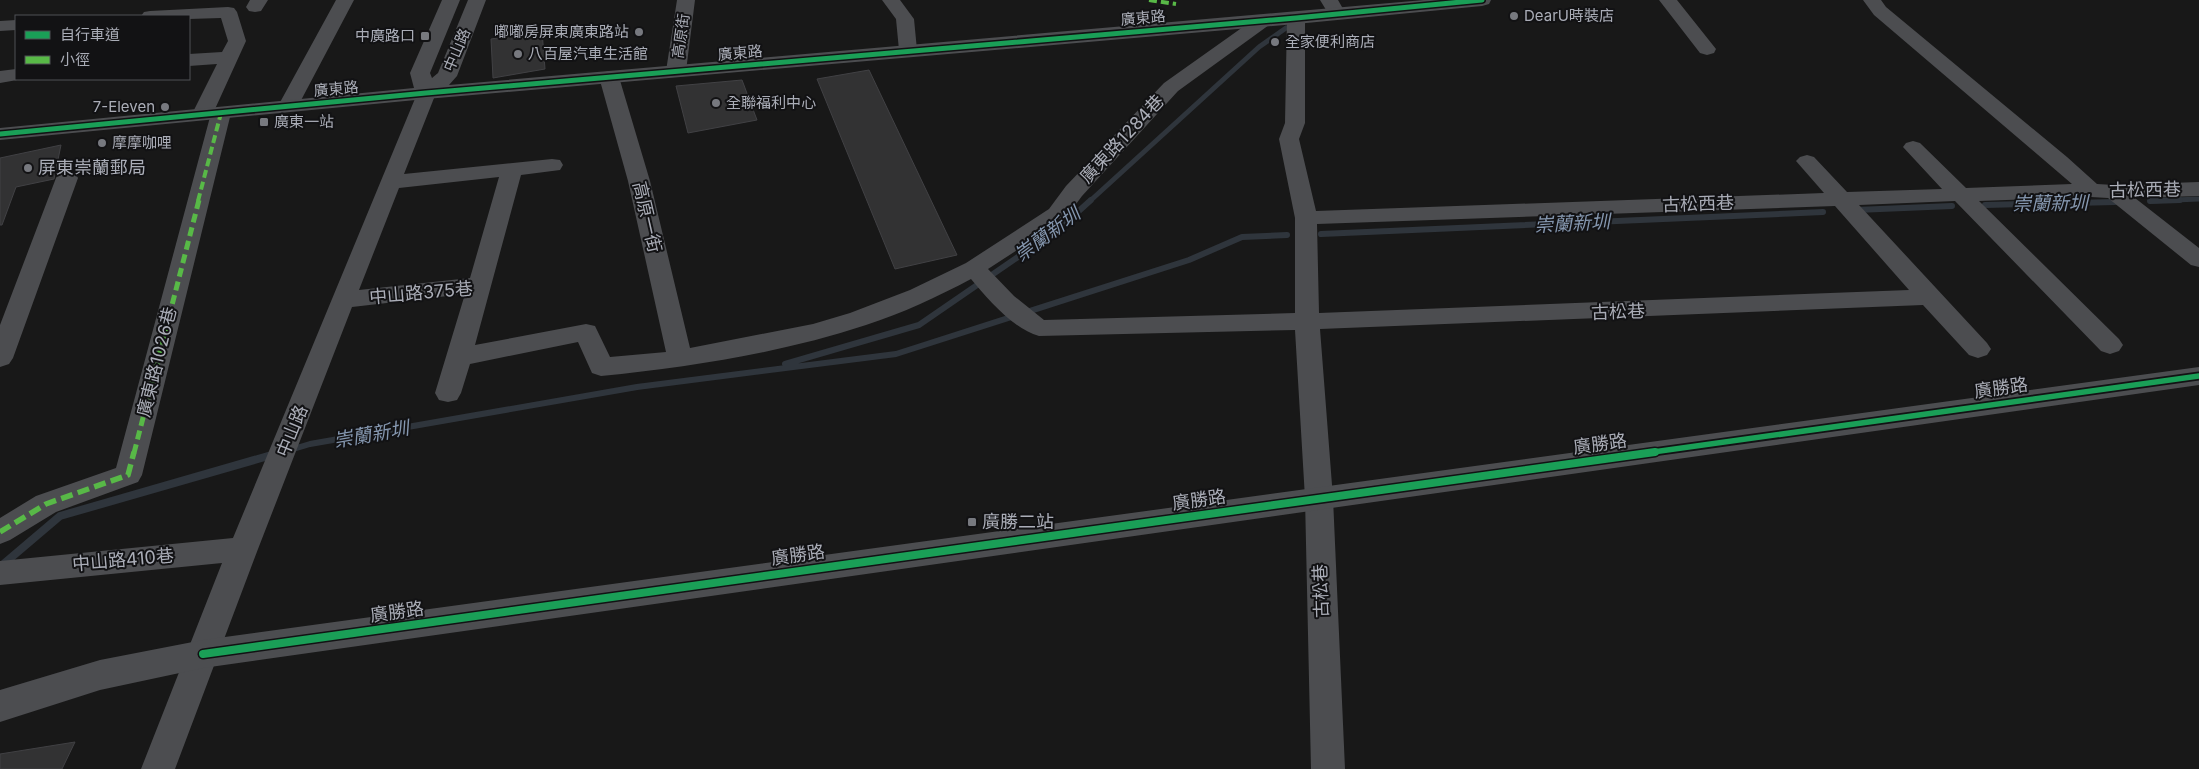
<svg xmlns="http://www.w3.org/2000/svg" width="2199" height="769" viewBox="0 0 2199 769" font-family="Inter,'Noto Sans TC',sans-serif">
<rect width="100%" height="100%" fill="#181818"/>
<g fill="none" stroke-linecap="round" stroke-linejoin="round">
<path stroke="#2f353c" stroke-width="5" d="M1090,201l169,-154 27,-19
M2150,201l49,-2"/>
<path stroke="#2f353c" stroke-width="6" d="M2150,201l30,-1
M1985,205l130,-3
M1856,210l96,-4
M1321,234l502,-22
M785,364l134,-39 141,-97 31,-28
M290,450l20,-6 327,-57 259,-33 293,-94 53,-23 45,-2"/>
<path stroke="#2f353c" stroke-width="8" d="M0,567l60,-51 215,-62"/>
</g>
<path fill="#323233" stroke="#414144" d="M542,31l3,38 -52,9 -2,-39z
M869,70l88,185 -62,14 -78,-190z
M742,80l15,40 -69,13 -12,-47z
M61,145l-7,34 -38,8 -14,38h-2v-67z
M75,742l-13,27h-62v-15z"/>
<g fill="none" stroke-linecap="round" stroke-linejoin="round">
<path fill="#4c4d50" fill-rule="evenodd" d="M250,0h18l-7,11 -6,1 -6,-1 -3,-4z
M336,0h18l-56,106 -3,4 -7,2 -7,-2 -3,-4z
M677,0h18l-9,71 -3,4 -7,2 -7,-2 -3,-4z
M882,0h18l14,19 3,31 -2,4 -7,2 -7,-2 -2,-4 -3,-31z
M1320,0h18l8,14 -3,4 -6,1 -6,-1z
M1659,0h18l39,49 -2,4 -7,2 -7,-2z
M1863,0h18l5,7 181,150 30,27 17,1 85,-3v14l-64,2 64,50v19l-8,-2 -83,-67 -17,-1 -112,4 140,138 4,6 -4,6 -9,3 -9,-3 -146,-150 -96,4 128,138 4,6 -4,6 -9,3 -9,-3 -46,-50 -603,24 13,169 12,271h-34l-6,-271 -10,-168 -256,6c-26,-7 -51,-37 -68,-57 -34,18 -68,34 -105,46 -85,28 -176,42 -265,51l-9,-3 -14,-31 -108,22 -9,29 -4,7 -9,2 -9,-2 -4,-7 30,-99 -113,13 -94,242 -83,220h-34l81,-206 -222,22v-24l233,-23 186,-449 7,-2 7,2 3,4 -32,81 148,-15 8,1 3,5 -3,5 -39,5 -46,170 111,-21 9,2 15,31 56,-5 -38,-171 -29,-104 3,-4 7,-2 7,2 3,4 31,104 40,167 123,-24 37,-11 60,-23 56,-27 83,-54 17,-23 98,-103 93,-66 6,-1 6,1 3,4 -3,4 -91,66 -96,105 -17,23 -77,50 26,27 30,24 251,-7v-95l-16,-79 6,-16 2,-105 3,-4 6,-1 6,1 3,4v105l-6,16 17,72 508,-18 -28,-32 4,-4 7,-2 7,2 33,35 95,-3 -39,-42 3,-4 7,-2 7,2 46,45 106,-4 -198,-169zM499,177l-29,101 -111,12 40,-102zM1835,206l74,84 -590,23 -2,-89z
M228,7l6,1 3,4 9,29 -31,68 6,-2 7,2 3,4 -89,362 -4,7 -82,30 -46,28 -10,4v-26l36,-22 80,-28 94,-351 -8,3 -7,-2 -3,-4 25,-50 -28,2v-12l33,-2 6,-11 -7,-23 -32,1v-3h-48l3,-4 6,-1z
M16,20v10l-16,1v-10z
M16,69v10h7l-23,4v-12z
M67,172l8,1 3,5 -65,180 -4,6 -9,3v-42l56,-147 3,-5z"/>
<path fill="#4c4d50" fill-rule="evenodd" d="M442,0h18l-30,73 2,5 6,-5 30,-73h18l-29,76 -8,9 975,-85h67l-2,4 -7,2 -186,18 -870,75 -426,41v-12l414,-40 -4,-15z
M2199,367v18l-1996,283 -103,22 -100,32v-32l100,-30 103,-20z"/>
<path stroke="#58b947" stroke-width="4" stroke-dasharray="8 4" stroke-linecap="butt" d="M1149,0l27,4
M198,201l23,-88"/>
<path stroke="#58b947" stroke-width="5" stroke-dasharray="9 5" stroke-linecap="butt" d="M134,453l65,-253"/>
<path stroke="#58b947" stroke-width="5.5" stroke-dasharray="12 5.5" stroke-linecap="butt" d="M0,532l46,-28 82,-29 6,-23"/>
<g stroke="#121214" stroke-width="8">
<path id="cycleway-far2" d="M0,134l426,-41 870,-75 186,-18"/>
</g>
<g stroke="#121214" stroke-width="9">
<path id="cycleway-far1" d="M1646,453l553,-77"/>
</g>
<g stroke="#121214" stroke-width="11">
<path id="cycleway" d="M203,654l1452,-202"/>
</g>
<use href="#cycleway-far2" stroke="#1a9f57" stroke-width="5"/>
<use href="#cycleway-far1" stroke="#1a9f57" stroke-width="5.5"/>
<use href="#cycleway" stroke="#1a9f57" stroke-width="8"/>
</g>
<g fill="#77797f" stroke="#121214" stroke-width="2">
<circle cx="1514" cy="16" r="5"/>
<circle cx="639" cy="32" r="5"/>
<rect x="420" y="31" width="10" height="10" rx="2.5"/>
<circle cx="1275" cy="42" r="5"/>
<circle cx="518" cy="54" r="5"/>
<circle cx="716" cy="103" r="5"/>
<circle cx="165" cy="107" r="5"/>
<rect x="259" y="117" width="10" height="10" rx="2.5"/>
<circle cx="102" cy="143" r="5"/>
<circle cx="28" cy="168" r="5"/>
<rect x="967" y="517" width="10" height="10" rx="2.5"/>
</g>
<g text-anchor="middle" stroke-width="4" stroke-linejoin="round" paint-order="stroke">
<g font-size="15" fill="#aaadb7" stroke="#121214" text-anchor="start">
<text x="1524" y="21">DearU時裝店</text>
<text x="629" y="37" text-anchor="end">嘟嘟房屏東廣東路站</text>
<text x="415" y="41" text-anchor="end">中廣路口</text>
<text x="1285" y="47">全家便利商店</text>
<text x="528" y="59">八百屋汽車生活館</text>
<text x="726" y="108">全聯福利中心</text>
<text x="155" y="112" text-anchor="end">7-Eleven</text>
<text x="274" y="127">廣東一站</text>
<text x="112" y="148">摩摩咖哩</text>
</g>
<g font-size="15" fill="#aaadb7" stroke="#121214">
<text transform="translate(1143 18) rotate(-5)" y="5">廣東路</text>
<text transform="translate(681 36) rotate(-82)" y="5">高原街</text>
<text transform="translate(457 50) rotate(-67)" y="5">中山路</text>
<text transform="translate(740 53) rotate(-5)" y="5">廣東路</text>
<text transform="translate(336 89) rotate(-5)" y="5">廣東路</text>
</g>
<g font-size="18" fill="#aaadb7" stroke="#121214">
<text transform="translate(1122 139) rotate(-47)" y="6">廣東路1284巷</text>
<text transform="translate(2145 190) rotate(-1)" y="6">古松西巷</text>
<text transform="translate(1698 204) rotate(-2)" y="6">古松西巷</text>
<text transform="translate(647 217) rotate(77)" y="6">高原一街</text>
<text transform="translate(421 293) rotate(-5)" y="6">中山路375巷</text>
<text transform="translate(1618 312) rotate(-2)" y="6">古松巷</text>
<text transform="translate(157 362) rotate(-76)" y="6">廣東路1026巷</text>
<text transform="translate(2001 388) rotate(-8)" y="6">廣勝路</text>
<text transform="translate(292 431) rotate(-68)" y="6">中山路</text>
<text transform="translate(1600 444) rotate(-8)" y="6">廣勝路</text>
<text transform="translate(1199 500) rotate(-8)" y="6">廣勝路</text>
<text transform="translate(798 555) rotate(-8)" y="6">廣勝路</text>
<text transform="translate(123 560) rotate(-5)" y="6">中山路410巷</text>
<text transform="translate(1321 591) rotate(-92)" y="6">古松巷</text>
<text transform="translate(397 612) rotate(-8)" y="6">廣勝路</text>
</g>
<g font-size="18" fill="#aaadb7" stroke="#121214" text-anchor="start">
<text x="38" y="174">屏東崇蘭郵局</text>
<text x="982" y="528">廣勝二站</text>
</g>
<g font-size="19" font-style="italic" fill="#8597af" stroke="#121214">
<text transform="translate(2050 203) rotate(-1)" y="7">崇蘭新圳</text>
<text transform="translate(1572 223) rotate(-3)" y="7">崇蘭新圳</text>
<text transform="translate(1047 234) rotate(-37)" y="7">崇蘭新圳</text>
<text transform="translate(371 434) rotate(-10)" y="7">崇蘭新圳</text>
</g>
</g>
<rect x="15" y="15" width="175" height="65" fill="#121214" stroke="#4f5055"/>
<rect x="25" y="31" width="25" height="8" fill="#1a9f57" stroke="#4f5055"/>
<text x="60" y="40" font-size="15" fill="#aaadb7">自行車道</text>
<rect x="25" y="56" width="25" height="8" fill="#58b947" stroke="#4f5055"/>
<text x="60" y="65" font-size="15" fill="#aaadb7">小徑</text>
</svg>
